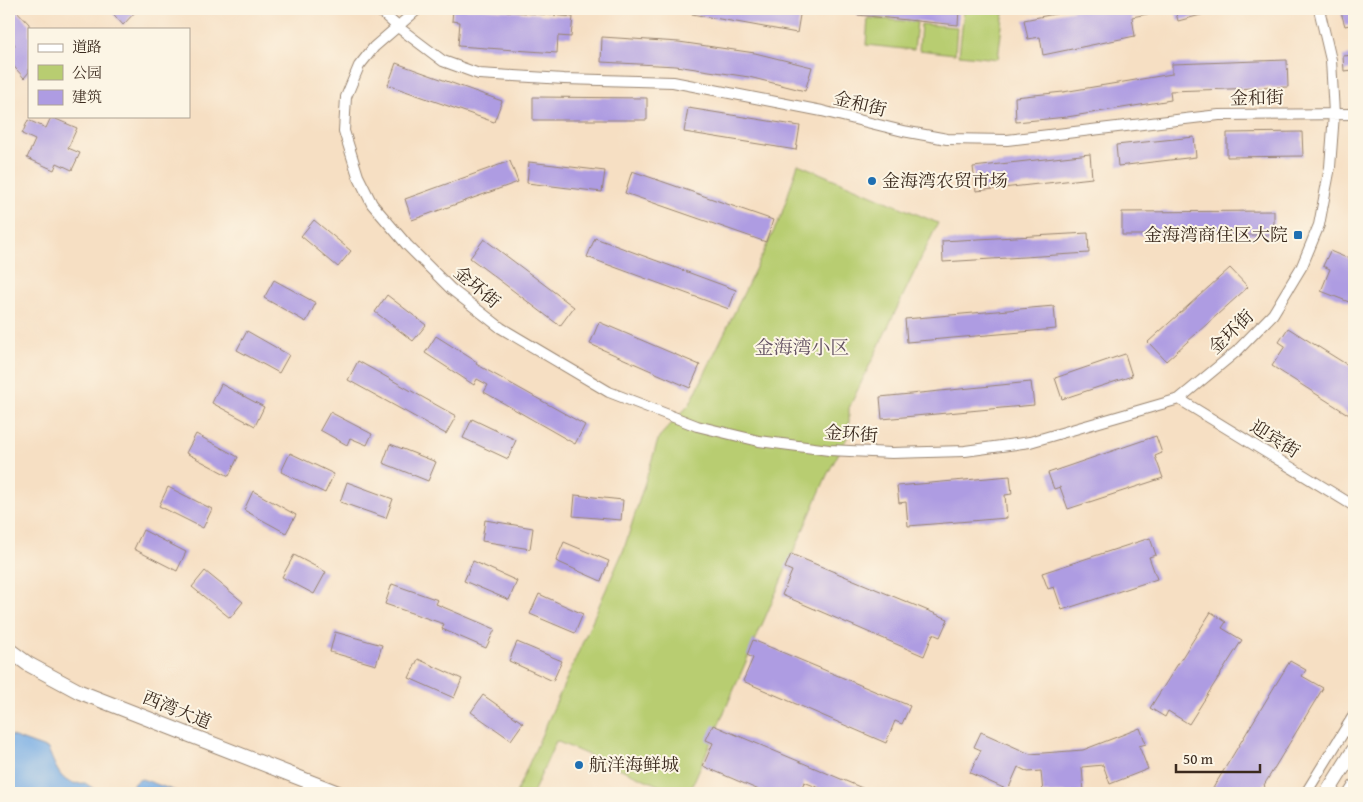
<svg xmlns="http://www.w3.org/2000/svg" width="1363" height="802" viewBox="0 0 1363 802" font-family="'Gentium Book Plus','Noto Serif SC',serif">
<rect width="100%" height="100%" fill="#fcf5e5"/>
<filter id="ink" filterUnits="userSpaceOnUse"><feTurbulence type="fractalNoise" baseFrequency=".02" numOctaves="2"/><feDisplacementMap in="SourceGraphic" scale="10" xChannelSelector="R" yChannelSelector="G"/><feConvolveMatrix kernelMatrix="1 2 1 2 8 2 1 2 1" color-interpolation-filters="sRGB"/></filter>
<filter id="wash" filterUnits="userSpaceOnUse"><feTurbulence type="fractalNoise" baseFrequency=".0096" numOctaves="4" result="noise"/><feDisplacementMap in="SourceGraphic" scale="20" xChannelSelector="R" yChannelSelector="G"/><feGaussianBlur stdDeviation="1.12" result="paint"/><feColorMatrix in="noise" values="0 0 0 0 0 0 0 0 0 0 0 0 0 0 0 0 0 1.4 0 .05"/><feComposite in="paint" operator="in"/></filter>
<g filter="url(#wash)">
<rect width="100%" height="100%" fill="#f6dfc3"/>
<path fill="#b8cd71" stroke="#7a7c48" d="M964,9h40l-6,50 -39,-4z
M868,18l49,4 -3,28 -48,-5z
M921,24l36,3 -2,27 -36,-4z
M798,164l140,59 -89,185v26l-22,41 -138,318h-23l1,-4 -111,-48 -23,52h-17l108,-244 35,-112 31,-33 91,-188z"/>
<path fill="#78ade5" stroke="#5a6c82" d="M9,735l39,14c5,11 11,32 25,34 4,1 8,0 12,0l15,10h-91z
M142,779l39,14h-51c2,-8 4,-12 12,-14z"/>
<g id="blocks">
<path fill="#ae9ce2" d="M9,9h6l14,15v48l-5,6 -15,-17v-7l6,-9 -6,-8z
M109,9h29l-15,16z
M453,9h31l89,8 -2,20 -13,-1 -1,17 -99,-7 2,-24 -8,-1z
M692,9h109l-4,24 -105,-19z
M857,9h102l-1,16 -101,-10z
M1080,9h71l1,4 -20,4 3,19 -92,19 -3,-18 -12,2 -4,-19z
M1175,9h36l1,3 -34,9z
M1340,9h14v15l-9,2z
M602,37l77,5 76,11 57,14 -7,24 -56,-14 -73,-11 -75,-4z
M1354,55v15l-10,1 -1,-15z
M1287,60l1,27 -118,4 1,9 -104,17 -51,5 -1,-25 48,-5 109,-18v-10z
M396,63l106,38 -8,21 -106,-37z
M533,97l114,1v22h-114z
M688,108l112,18 -4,24 -112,-18z
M51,117l26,11 -9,20 12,5 -8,17 -15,-7 -3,7 -27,-12 8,-18 -13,-6 6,-14 18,8z
M1302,132l1,24 -76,1v-24z
M1194,137l2,20 -78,9 -2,-21z
M1090,154l2,24 -116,13 -3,-24z
M510,161l8,21 -106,38 -7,-21z
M529,162l76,9 -3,21 -75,-9z
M632,171l141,49 -7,22 -141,-49z
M1274,211v24h-152v-23z
M314,220l37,31 -13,16 -37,-31z
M1088,233l1,20 -146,9 -1,-21z
M595,238l141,52 -7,19 -142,-52z
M484,239l90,68 -14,19 -90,-68z
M1330,251l24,10v43l-33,-13 9,-22 -7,-3z
M1230,268l18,19 -82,74 -18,-19z
M274,280l42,23 -10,19 -42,-24z
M387,295l39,30 -13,16 -38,-29z
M1054,306l2,23 -149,13 -2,-23z
M599,322l101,43 -10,23 -100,-44z
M1288,328l66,41v49l-82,-52 13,-20 -6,-4z
M247,331l42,24 -10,18 -42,-23z
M436,336l41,26 -1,2 109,61 -10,19 -91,-52 4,-7 -11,-6 -3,6 -49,-32z
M1125,354l7,22 -70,23 -7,-21z
M358,361l98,55 -10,18 -98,-54z
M1031,382l3,23 -152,14 -2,-22z
M221,384l43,23 -9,19 -43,-23z
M330,412l42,22 -5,11 -17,-7 -3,7 -27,-15z
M472,419l44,21 -8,19 -45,-21z
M196,434l42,23 -9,19 -43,-23z
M1156,436l6,17 -7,3 8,22 -95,31 -8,-22 -6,2 -6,-16z
M390,444l46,18 -8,19 -45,-18z
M290,453l44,21 -9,19 -44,-21z
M1010,476l2,18 -7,1 2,23 -99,8 -2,-24 -7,1 -2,-17z
M347,482l46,17 -7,19 -46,-16z
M168,487l44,22 -9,19 -44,-22z
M253,491l43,24 -10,18 -42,-23z
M575,495l48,5 -2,20 -48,-4z
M485,520l48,8 -3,21 -48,-8z
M143,530l43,22 -9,19 -43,-22z
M1150,538l6,17 -7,2 8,22 -95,31 -8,-23 -6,2 -6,-16z
M564,542l45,19 -8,20 -45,-20z
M791,554l157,65 -8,18 -7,-3 -9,22 -142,-61 10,-24 -7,-3z
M294,555l32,17 -12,22 -32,-17z
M473,561l44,20 -8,19 -45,-19z
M205,571l38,31 -13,16 -38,-31z
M392,584l46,16 -2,4 59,25 -9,19 -44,-19 2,-5 -59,-20z
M539,594l44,20 -8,19 -45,-19z
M1211,612l15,10 -4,6 20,12 -53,84 -21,-13 -3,6 -15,-9z
M335,632l47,13 -6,20 -46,-13z
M753,640l157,66 -8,18 -7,-3 -9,22 -143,-62 10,-23 -6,-3z
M517,642l45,19 -9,20 -44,-20z
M418,659l44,20 -8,19 -45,-20z
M1290,661l16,9 -4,6 21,12 -59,97 1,1 -4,7h-51z
M483,695l40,28 -12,17 -40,-28z
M713,725l161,68h-42l-28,-11 -4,11h-34l-63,-27 10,-23 -7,-3z
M1140,728l6,16 -7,2 9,23 -38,15 -7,-19 -21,2 2,25 -41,1 -2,-22 -13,1 -10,-5 -10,23 -38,-17 11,-23 -7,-3 7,-15 49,22 53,-4z"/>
</g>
</g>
<g filter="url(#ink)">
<use href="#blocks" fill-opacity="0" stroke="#988470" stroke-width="1"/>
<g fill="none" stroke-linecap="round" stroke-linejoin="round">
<g stroke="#988470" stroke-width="12">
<path id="street" d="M378,9l20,18 45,34 36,13 85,5 109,3 149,29 81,20 44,8 60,1 212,-25 135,-1
M418,9l-44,38 -15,19 -13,31 -2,34 14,45 14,28 35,41 44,44 50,39 108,64 88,34 62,15 70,9 63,3 73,-2 65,-9 149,-43 58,-48 36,-37 29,-48 17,-41 11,-58 4,-53 -3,-54 -12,-51
M1179,399l175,107
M1306,793l48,-78
M1349,793l5,-8"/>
</g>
<g stroke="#988470" stroke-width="16">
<path id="secondary" d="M9,650l19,14 52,28 258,101
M1327,793l27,-43"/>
</g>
<use href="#street" stroke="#fff" stroke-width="10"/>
<use href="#secondary" stroke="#fff" stroke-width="14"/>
</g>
</g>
<g fill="#1f6fb2" stroke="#fcf5e5" stroke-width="2">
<circle cx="872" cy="181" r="5"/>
<rect x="1293" y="230" width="10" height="10" rx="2.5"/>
<circle cx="579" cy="765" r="5"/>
</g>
<g text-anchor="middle" stroke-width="4" stroke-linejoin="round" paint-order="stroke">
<g font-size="18" fill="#3b2a1e" stroke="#fcf5e5">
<text transform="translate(1257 98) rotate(-1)" y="6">金和街</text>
<text transform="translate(860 104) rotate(14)" y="6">金和街</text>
<text transform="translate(477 287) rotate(40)" y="6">金环街</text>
<text transform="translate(1231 332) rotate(-44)" y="6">金环街</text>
<text transform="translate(851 434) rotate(4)" y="6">金环街</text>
<text transform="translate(1275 439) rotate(32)" y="6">迎宾街</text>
<text transform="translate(177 710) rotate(22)" y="6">西湾大道</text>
</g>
<g font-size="18" fill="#3b2a1e" stroke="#fcf5e5" text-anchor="start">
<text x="882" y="187">金海湾农贸市场</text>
<text x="1288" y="241" text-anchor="end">金海湾商住区大院</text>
<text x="589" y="771">航洋海鲜城</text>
</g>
<g font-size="19" fill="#635263" stroke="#fcf5e5">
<text x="802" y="354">金海湾小区</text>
</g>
</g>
<rect width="1363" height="802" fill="none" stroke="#fcf5e5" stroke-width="30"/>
<rect x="28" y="28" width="162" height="90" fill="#fcf5e5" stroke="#afa495"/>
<rect x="38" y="44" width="25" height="8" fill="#ffffff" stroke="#afa495"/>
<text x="72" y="52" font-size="15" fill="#3b2a1e">道路</text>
<rect x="38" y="65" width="25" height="15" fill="#b8cd71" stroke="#afa495"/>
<text x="72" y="78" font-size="15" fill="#3b2a1e">公园</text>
<rect x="38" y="90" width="25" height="15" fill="#ae9ce2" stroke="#afa495"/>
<text x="72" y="102" font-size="15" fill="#3b2a1e">建筑</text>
<path d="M1176 764v8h84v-8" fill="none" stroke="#3b2a1e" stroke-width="2.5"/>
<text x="1183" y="764" font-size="15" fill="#3b2a1e" stroke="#fcf5e5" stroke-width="4" paint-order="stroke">50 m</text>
</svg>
